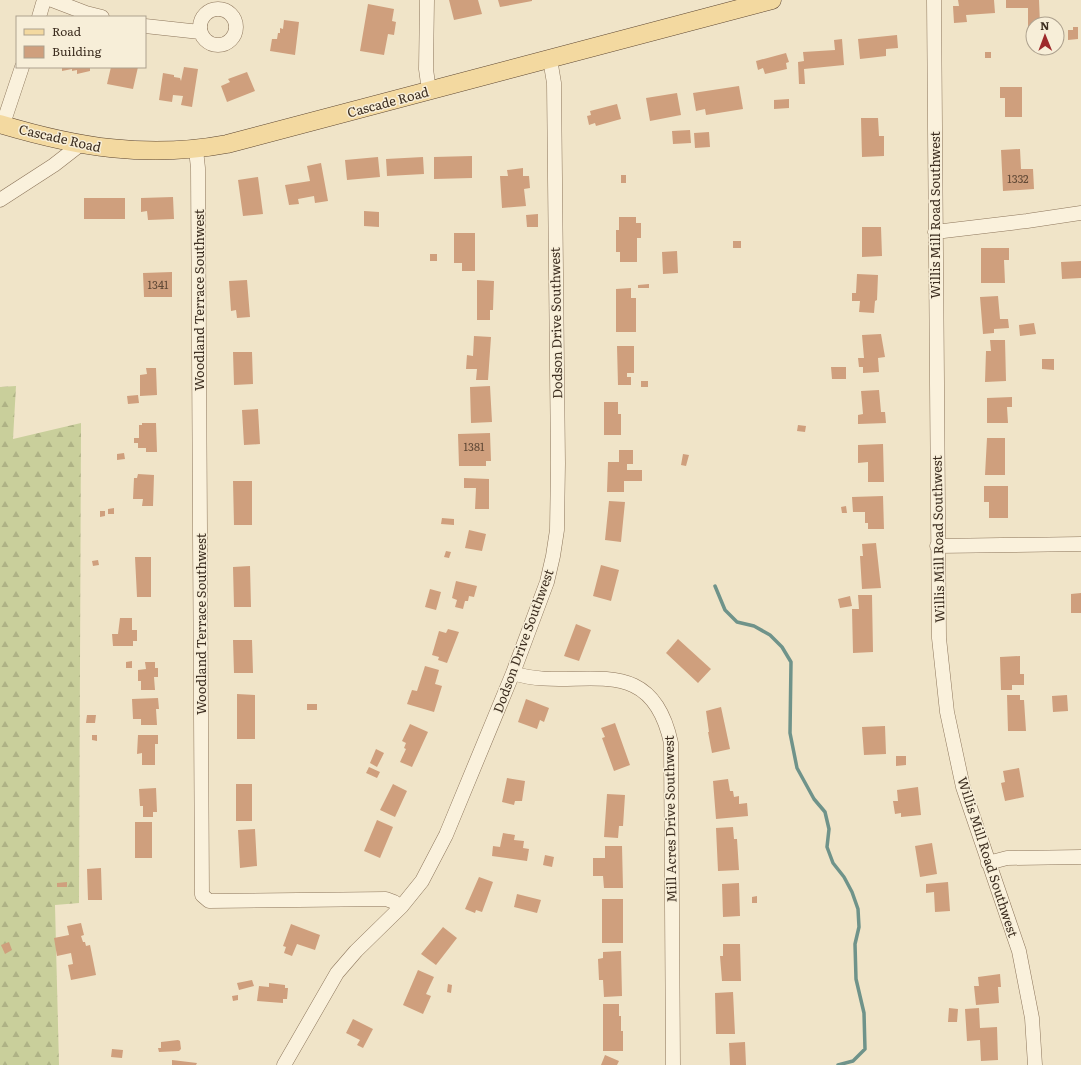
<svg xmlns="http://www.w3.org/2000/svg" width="1081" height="1065" viewBox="0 0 1081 1065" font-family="Literata,serif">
<defs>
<pattern id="forest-firs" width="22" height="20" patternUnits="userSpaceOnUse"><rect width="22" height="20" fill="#c9cf9b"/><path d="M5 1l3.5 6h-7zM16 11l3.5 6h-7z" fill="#aeb285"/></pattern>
</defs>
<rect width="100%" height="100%" fill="#f0e4c8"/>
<path fill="url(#forest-firs)" d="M16,386l-3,53 68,-16 -2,480 -24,2 4,160h-59v-678z"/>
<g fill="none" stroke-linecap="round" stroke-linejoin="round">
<path stroke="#6f938a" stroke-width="3.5" d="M715,586l10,24 12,12 17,4 16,9 12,12 9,15 -1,71 7,35 17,31 11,13 4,17 -2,18 6,16 11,14 8,15 6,17 1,18 -4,17 1,35 8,34 1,36 -12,12 -15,4"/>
</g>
<path fill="#cf9f7d" d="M449,0h29l4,14 -28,6z
M498,0h34v1l-32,6z
M958,0h36l1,13 -29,2 1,7 -13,1 -1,-17h6z
M1006,0h33l1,24h-7v7h-5v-23h-22z
M368,4l26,5 -2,12 4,1 -2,13 -6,-1 -4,21 -24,-4z
M284,20l15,2 -4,33 -25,-4 2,-12h5l1,-6h2v-5l3,1z
M1073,27h5v12l-10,1v-10h5z
M897,35l1,13 -12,1v7l-26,3 -2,-20z
M842,39l2,26 -40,4 1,15h-6l-1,-22 6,-1 -1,-9 32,-2 -1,-10z
M985,52h6v6h-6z
M786,53l3,9 -3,1 1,6 -22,5 -2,-6 -5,2 -2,-9z
M62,67h28v4l-13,3v-4l-5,1v-2l-10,2z
M111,67h27l-5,22 -26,-5z
M184,67l14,2 -6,38 -11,-2 2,-9 -10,-1 -1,7 -13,-2 4,-27 11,2v2l6,1 1,3z
M247,72l8,19 -28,11 -6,-16 9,-4 -2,-3z
M739,86l4,23 -37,6 -1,-6 -9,2 -3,-18z
M1000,87h22v30h-17v-19h-5z
M677,93l4,22 -31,6 -4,-23z
M789,99v9l-15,1v-9z
M617,104l4,15 -25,7 -1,-3 -6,2 -2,-9 4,-1 -1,-4z
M861,118h17l1,18h5v20l-22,1z
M690,130l1,13 -18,1 -1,-13z
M709,132l1,15 -15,1 -1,-15z
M1020,149l1,20h12l1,20 -31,2 -2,-41z
M472,156v22l-38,1v-22z
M378,157l2,20 -33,3 -2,-20z
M423,157l1,17 -37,2 -1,-17z
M321,163l7,38 -13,2 -1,-7 -16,3 1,5 -10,1 -4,-20 25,-4 -3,-15z
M523,168v8h6l1,12 -6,1 2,17 -24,2 -2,-32h8l-1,-6z
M621,175h5v8h-5z
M258,177l5,37 -20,2 -5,-36z
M173,197l1,22 -26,1 -1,-9 -6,1v-14z
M84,198h41v21h-41z
M364,211l15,1v15l-15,-1z
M538,214v13h-11l-1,-12z
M619,217h17v6h5v15h-4v24h-17v-10h-4v-22h3z
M862,227h19l1,29 -20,1z
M454,233h21v38h-13v-8h-8z
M733,241h8v7h-8z
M981,248h28v12h-5l1,23h-24z
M677,251l1,22 -15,1 -1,-22z
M430,254h7v7h-7z
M1081,261v17l-19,1 -1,-17z
M172,272v25h-28l-1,-24z
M857,274l21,1 -1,25 -2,1 -1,12 -15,-1 1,-11h-8v-8h4z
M247,280l3,37 -13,1 -1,-8 -5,1 -2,-30z
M477,280l17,1 -1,29h-3v10h-13z
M649,284v4h-11v-3z
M631,288v10h5v34h-20v-43z
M998,296l2,23h8l1,9 -15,1v4l-11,1 -3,-37z
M1034,323l2,11 -16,2 -1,-11z
M881,334l4,23 -7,1 1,14 -16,1v-6h-4l-1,-9h6l-2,-23z
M474,336l17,1 -3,43h-12l1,-11h-11l1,-14 6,1z
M990,340h15l1,41 -21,1 1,-31h5z
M617,346h17v27h-7v4h4v8h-13z
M233,352h19l1,32 -19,1z
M1042,359h12v11l-12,-1z
M831,367h15v12h-14z
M146,368h10l1,27 -17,1v-21l7,-1z
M641,381h7v6h-7z
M490,386l2,36 -21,1 -1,-36z
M879,390l2,22h4l1,11 -28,1v-9l5,-1 -2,-23z
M138,395l1,8 -11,1 -1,-8z
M1012,397v10h-5l1,16h-21v-25z
M604,402h14v12h3v21h-17z
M258,409l2,35 -16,1 -2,-35z
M142,423h14l1,29h-11v-4h-8v-5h-4v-5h5v-13h3z
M798,425l8,1 -1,6 -8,-1z
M490,433l1,28h-5v5h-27l-1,-32z
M987,438h18v37h-20z
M883,444l1,38h-16v-20l-10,1v-18z
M619,450h14v14h-6v6h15v11h-18v11h-17l1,-30h11z
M124,453l1,6 -8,1v-6z
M683,454l6,1 -3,11 -5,-1z
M138,474l16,1 -1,31h-11l1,-7h-10l1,-21h3z
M464,478l25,1v30h-14l1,-21h-12z
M233,481h19v44h-18z
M984,486h24v32h-19v-16h-5z
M883,496l1,33h-16v-6h-3v-11h-12l-1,-15z
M609,501l16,1 -4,40 -16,-2z
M846,506l1,7h-5l-1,-6z
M114,508v6h-6v-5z
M100,511h5v5l-5,1z
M442,518l12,1v6l-13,-1z
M469,530l17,4 -4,17 -17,-3z
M876,543l5,45 -19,1 -2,-33h3l-1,-12z
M446,551l5,1 -2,6 -5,-1z
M135,557h16v40h-14z
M98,560l1,5 -6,1 -1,-5z
M601,565l18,5 -8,31 -18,-5z
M250,566l1,41h-17l-1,-40z
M456,581l21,5 -3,11 -5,-1 -1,5h-3l-2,8 -8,-2 2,-7 -5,-2z
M430,589l11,3 -5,18 -11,-3z
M1081,593v20h-10v-19z
M858,595h14l1,57 -20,1 -1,-44h7z
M850,596l2,10 -12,2 -2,-9z
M120,618h12v12h5v11h-4v5h-20l-1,-12h6z
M576,624l15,6 -12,31 -15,-5z
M448,629l11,3 -12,31 -9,-3 1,-3 -7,-2 7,-24 7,2z
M678,639l33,30 -13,14 -32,-30z
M233,640h19l1,33h-19z
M1020,656v18h4v11h-12v5h-11l-1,-33z
M132,661v7h-6v-6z
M145,662h10v6h3v9h-4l1,13h-14v-9h-3v-11l8,-1z
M425,666l14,4 -4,14 7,2 -8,26 -27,-8 5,-14 5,1z
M237,694l18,1v44h-18z
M1007,695h13v5h4l2,31h-18z
M1067,695l1,16 -15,1 -1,-16z
M158,698l1,11h-3l1,16h-16v-6h-8l-1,-20z
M526,699l23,9 -5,14 -4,-2 -3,9 -19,-7z
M307,704h10v6h-10z
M721,707l9,42 -18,4 -4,-21h1l-3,-21z
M87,715h9l-1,8h-9z
M615,723l15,42 -16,6 -12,-33 3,-1 -4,-9z
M410,724l18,8 -16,35 -12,-5 6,-13 -2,-1 2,-5 -4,-2z
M885,726l1,28 -22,1 -2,-28z
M92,735h5v6l-5,-1z
M138,735h20v9h-3v21h-13v-12l-5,1z
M376,749l8,4 -7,14 -7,-4z
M896,756h10v9l-10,1z
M369,767l11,5 -3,6 -11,-5z
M1019,768l5,29 -19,4 -4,-18 4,-1 -2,-11z
M507,778l18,3 -3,20h-7l-1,4 -12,-3z
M728,779l2,12h3l1,6 5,-1v8l8,-1 1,13 -32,3 -3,-38z
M236,784h16v37h-16z
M393,784l14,7 -12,26 -15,-7z
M918,787l3,28 -20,2v-4l-6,1 -2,-13h5l-1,-11z
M156,788l1,24h-4v5h-10v-11h-3l-1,-17z
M607,794l18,1 -2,31h-4l-1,12 -14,-1z
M377,820l16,7 -13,31 -16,-7z
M135,822h17v36h-17z
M733,827l1,12h3l2,31 -21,1 -2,-43z
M255,829l2,37 -17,2 -2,-38z
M503,833l12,2 -1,5 10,1 -1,7 6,1 -2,12 -35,-5 1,-10 7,1z
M932,843l5,31 -17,3 -5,-31z
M605,846h17l1,42h-19l-1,-12h-10v-18h12z
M545,855l9,2 -2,10 -9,-2z
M101,868l1,32h-14l-1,-31z
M479,877l14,5 -11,30 -6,-2 -1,3 -10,-4z
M67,882v5h-10v-4z
M948,882l2,29 -15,1 -1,-20 -8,1v-9z
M739,883l1,33 -17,1 -1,-33z
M517,894l24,6 -4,13 -23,-6z
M757,896v7h-5v-6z
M602,899h21v44h-21z
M81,923l3,12 -3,1 2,6h2l1,4 4,-1 6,30 -25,5 -3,-15 5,-1 -2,-11 -14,3 -3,-18 15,-3 -2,-9z
M291,924l29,11 -5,15 -18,-6 -5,12 -8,-3 2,-6 -3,-1z
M443,927l14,11 -21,27 -15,-11z
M9,942l3,8 -7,4 -4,-9z
M723,944h17l1,37h-19l-2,-25h3z
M621,951l1,45 -18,1 -1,-17h-4l-1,-21 5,-1v-6z
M418,970l16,7 -8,17 5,2 -8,18 -20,-9z
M1000,974l1,13h-3l1,16 -23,2 -2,-19h5l-1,-9z
M252,980l2,6 -15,4 -2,-7z
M269,983l16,2v3h3l-1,11h-4v4l-26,-2 2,-15 10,1z
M448,984l4,1 -1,8 -4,-1z
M733,992l2,42h-19l-1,-41z
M238,995v5l-5,1 -1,-5z
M603,1004h16v12h2v15h2v20h-20z
M949,1008l9,1 -1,13h-9z
M979,1008l1,20 17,-1 1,33 -17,1 -1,-21 -13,1 -2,-32z
M353,1019l20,10 -10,19 -6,-3 3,-5 -14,-7z
M178,1040l2,1 1,8 -2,2 -20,1 -1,-4h3v-6z
M745,1042l1,23h-16l-1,-22z
M112,1049l11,1 -1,8 -11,-1z
M605,1055l14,6 -2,4h-16z
M172,1060l25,3 -1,2h-24z"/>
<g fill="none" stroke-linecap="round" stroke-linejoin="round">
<g stroke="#8d765c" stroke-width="15">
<path id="minor" d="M52,0l34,13 16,4
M427,0l-1,69 3,22
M934,0l5,638 8,74 16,75 56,164 13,67 3,47
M200 27a18 18 0 1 1 36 0a18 18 0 1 1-36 0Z
M39,17l5,-17
M145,26l55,6
M3,124l19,-57
M196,150l2,18 4,727 7,6 177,-2 8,3 7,5
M0,200l54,-35 27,-21
M935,232l92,-11 54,-8
M937,546l144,-2
M513,673c63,21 137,-28 158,70l2,322
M988,863l19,-5 74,-1
M284,1065l53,-92 19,-22 45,-44 21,-26 24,-46 67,-162 34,-91 6,-26 4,-26 1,-67 -4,-380 -4,-24"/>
</g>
<g stroke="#5b4430" stroke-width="19">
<path id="major" d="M0,124c77,23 147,35 227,20l545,-144"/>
</g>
<use href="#minor" stroke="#faf1dc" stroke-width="14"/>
<use href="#major" stroke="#f3d9a0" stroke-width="18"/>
</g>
<g text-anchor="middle" stroke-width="3" stroke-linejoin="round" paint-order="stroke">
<g font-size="11" fill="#624a37">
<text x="1018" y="183">1332</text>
<text x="158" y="289">1341</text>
<text x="474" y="451">1381</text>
</g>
<g font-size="13" fill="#3d2e20" stroke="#f7eed8">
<text transform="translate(388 102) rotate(-15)" y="5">Cascade Road</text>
<text transform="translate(60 138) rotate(13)" y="5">Cascade Road</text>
<text transform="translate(935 215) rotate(-90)" y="5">Willis Mill Road Southwest</text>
<text transform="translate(199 300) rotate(-90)" y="5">Woodland Terrace Southwest</text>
<text transform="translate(556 323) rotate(-91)" y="5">Dodson Drive Southwest</text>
<text transform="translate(938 539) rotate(-91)" y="5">Willis Mill Road Southwest</text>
<text transform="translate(201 624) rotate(-90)" y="5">Woodland Terrace Southwest</text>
<text transform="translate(523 641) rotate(-70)" y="5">Dodson Drive Southwest</text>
<text transform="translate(670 819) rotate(-91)" y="5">Mill Acres Drive Southwest</text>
<text transform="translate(988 857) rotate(72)" y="5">Willis Mill Road Southwest</text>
</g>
</g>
<rect x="16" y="16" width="130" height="52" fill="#f7eed8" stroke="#ada18e"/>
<rect x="24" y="29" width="20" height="6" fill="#f3d9a0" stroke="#ada18e"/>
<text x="52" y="36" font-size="12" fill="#3d2e20">Road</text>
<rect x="24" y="46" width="20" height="12" fill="#cf9f7d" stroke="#ada18e"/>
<text x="52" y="56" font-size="12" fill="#3d2e20">Building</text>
<g transform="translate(1045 36) rotate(359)"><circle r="19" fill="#f7eed8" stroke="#ada18e"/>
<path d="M0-3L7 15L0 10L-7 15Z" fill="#9e2a2b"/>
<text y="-6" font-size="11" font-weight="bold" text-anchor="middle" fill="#3d2e20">N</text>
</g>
</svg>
